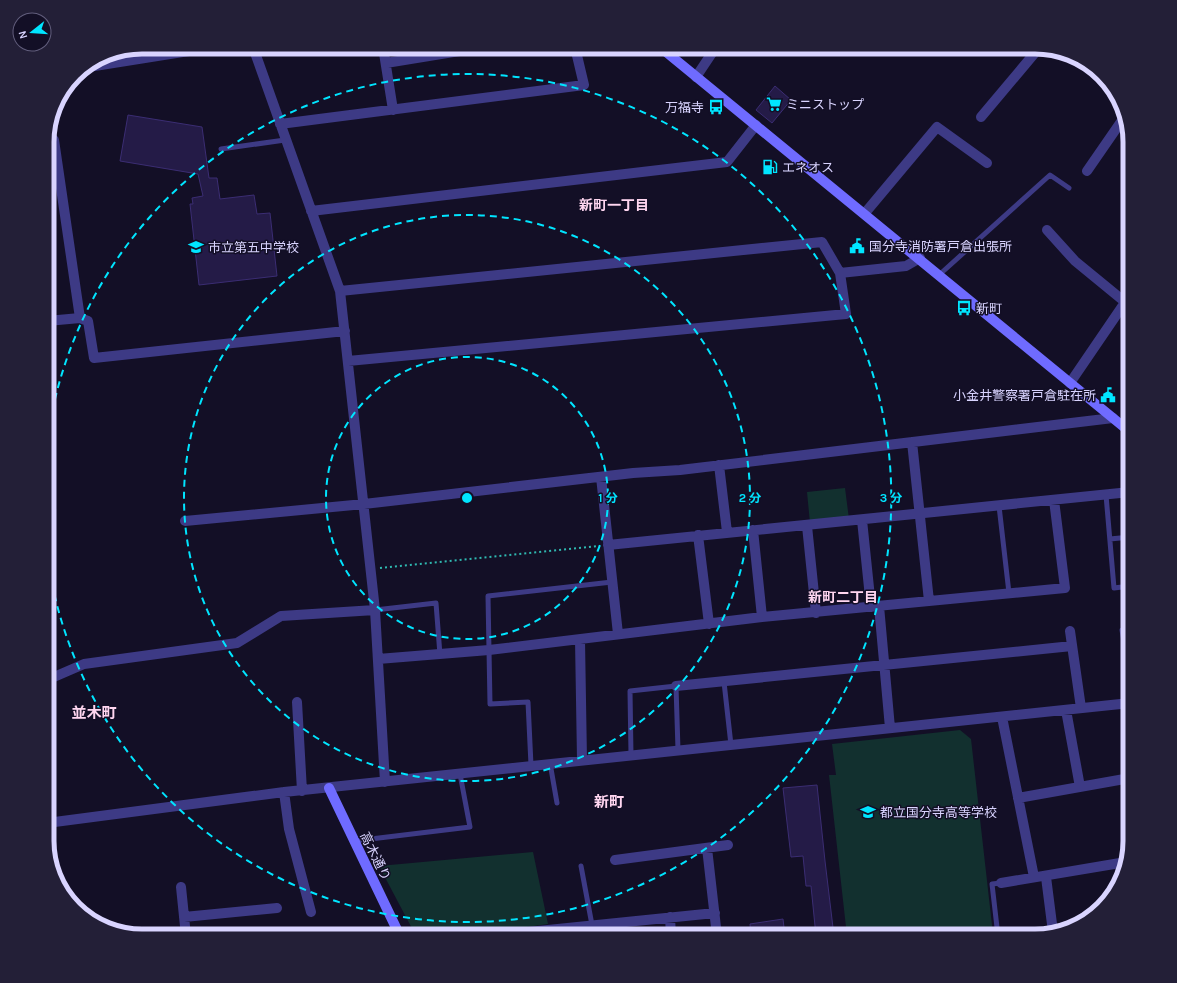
<svg xmlns="http://www.w3.org/2000/svg" width="1177" height="983" viewBox="0 0 1177 983" font-family="Karla,'Noto Sans JP',sans-serif">
<rect width="100%" height="100%" fill="#130f26"/>
<path fill="#12302f" d="M845,488l4,31 -39,4 -3,-31z
M960,730l11,9 22,195 -13,2h-133l-18,-161h7l-4,-31z
M533,852l15,72 -85,12h-47l-37,-70z"/>
<path fill="#241b47" stroke="#3b2d73" d="M775,86l16,14 -19,23 -16,-13z
M128,115l74,12 7,51h8l3,21 34,-4 3,19 13,-1 7,63 -78,9 -9,-81h3l-1,-6 11,-2 -5,-22 -78,-13z
M817,785l8,76 9,75h-18l-5,-50h-5l-3,-30 -12,1 -8,-69z
M783,919l2,17h-34l-1,-12z"/>
<g fill="none" stroke-linecap="round" stroke-linejoin="round">
<path stroke="#2fb8b0" stroke-width="2" stroke-dasharray="2 3" stroke-linecap="butt" d="M380,568l219,-22"/>
<path stroke="#3d3a85" stroke-width="5" d="M221,149l64,-9
M939,275l111,-100 19,13
M1106,495l8,93 16,-2
M999,506l10,87
M1110,539l20,-2
M375,610l61,-7 4,52
M1130,677l-8,-47h8
M724,682l7,63
M631,755l-1,-64 46,-5 2,64
M550,763l7,40
M531,765l-3,-63 -38,2 -2,-108 124,-14
M354,841l116,-14 -10,-53
M581,866l11,59
M615,922l2,14
M998,936l-6,-52 9,-1"/>
<path stroke="#3d3a85" stroke-width="10" d="M253,47l87,244 35,319 10,172
M383,47l10,63
M386,63l98,-16
M82,68l132,-21
M696,77l20,-30
M981,117l58,-69
M280,124l304,-39 -9,-38
M1087,171l38,-55
M311,211l416,-49 29,-37
M865,213l72,-86 50,36
M1047,230l28,31 50,41
M340,291l482,-49 18,31
M80,318l8,3 6,37 251,-27
M47,321l33,-3 -26,-178 -7,1
M348,361l498,-47 -6,-41 66,-7 14,-8
M1070,383l60,-88
M912,442l17,159
M719,465l8,67
M601,477l17,157
M862,520l9,87
M185,521l179,-17 269,-31 47,-3 433,-52
M807,526l9,87
M753,530l9,87
M698,535l11,89
M608,545l522,-53
M879,606l11,122
M1070,631l11,77
M580,640l2,120
M378,659l111,-9 273,-33 303,-29 -11,-88
M47,680l37,-16 153,-21 44,-27 94,-6
M676,686l396,-40
M297,702l5,89
M1066,710l14,77
M1002,717l32,160
M284,792l5,37 22,83
M1018,798l112,-20
M47,823l237,-31 846,-89
M707,848l10,88
M615,860l113,-15
M1046,877l7,55
M1001,883l125,-21
M181,887l5,49
M184,917l93,-9
M670,917l1,19
M488,936l227,-23"/>
<path stroke="#6f6bff" stroke-width="10" d="M660,47l470,385
M329,788l71,148"/>
</g>
<g fill="none" stroke="#00e5ff" stroke-width="2" stroke-dasharray="7 5">
<circle cx="467" cy="498" r="141"/>
<circle cx="467" cy="498" r="283"/>
<path d="M48 435A424 424 0 1 1 48 561"/>
</g>
<defs>
<g id="supermarket-bare" transform="scale(1.2)"><path d="M-6-5.5h2.5l.6 2H6L4.5 2H-2.5L-4.4-4H-6ZM-1.5 3.2a1.3 1.3 0 1 0 .1 0ZM3 3.2a1.3 1.3 0 1 0 .1 0Z" fill="#00e5ff" stroke="#130f26" stroke-width="2.5" paint-order="stroke"/></g>
<g id="bus-bare" transform="scale(1.2)"><path d="M-5-6H5V4H4V6H2V4H-2V6H-4V4H-5ZM-3.5-4V0h7V-4ZM-3.5 1.2v1.5H-2V1.2ZM2 1.2v1.5H3.5V1.2Z" fill="#00e5ff" stroke="#130f26" stroke-width="2.5" paint-order="stroke"/></g>
<g id="fuel-bare" transform="scale(1.2)"><path d="M-5.5-6h7V0h2V4h1.3V-2.5L3-4.5l.8-.8L6-3V5H2.5V1h-1V6h-7ZM-4.2-4.7v3.2H.2V-4.7Z" fill="#00e5ff" stroke="#130f26" stroke-width="2.5" paint-order="stroke"/></g>
<g id="civic-bare" transform="scale(1.2)"><path d="M-.6-6.5H3V-4.5H.6V-3L4-1V1h2V6H-6V1h2V-1L-.6-3ZM-1.2 2.5V6h2.4V2.5Z" fill="#00e5ff" stroke="#130f26" stroke-width="2.5" paint-order="stroke"/></g>
<g id="school-bare" transform="scale(1.2)"><path d="M0-5L7-2L0 1L-7-2ZM-4 1L0 2.5L4 1V4Q0 6-4 4Z" fill="#00e5ff" stroke="#130f26" stroke-width="2.5" paint-order="stroke"/></g>
</defs>
<g fill-rule="evenodd">
<use href="#supermarket-bare" x="774" y="104"/>
<use href="#bus-bare" x="716" y="107"/>
<use href="#fuel-bare" x="770" y="167"/>
<use href="#civic-bare" x="857" y="246"/>
<use href="#school-bare" x="196" y="247"/>
<use href="#bus-bare" x="964" y="308"/>
<use href="#civic-bare" x="1108" y="395"/>
<use href="#school-bare" x="868" y="812"/>
</g>
<g text-anchor="middle" stroke-width="3" stroke-linejoin="round" paint-order="stroke">
<g font-size="13" fill="#d9d4ff" stroke="#130f26" text-anchor="start">
<text x="786" y="109">ミニストップ</text>
<text x="704" y="112" text-anchor="end">万福寺</text>
<text x="782" y="172">エネオス</text>
<text x="869" y="251">国分寺消防署戸倉出張所</text>
<text x="208" y="252">市立第五中学校</text>
<text x="976" y="313">新町</text>
<text x="1096" y="400" text-anchor="end">小金井警察署戸倉駐在所</text>
<text x="880" y="817">都立国分寺高等学校</text>
</g>
<g font-size="13" fill="#d9d4ff" stroke="#130f26">
<text transform="translate(376 856) rotate(64)" y="5">高木通り</text>
</g>
<g font-size="14" font-weight="bold" fill="#ffd6f0" stroke="#130f26">
<text x="614" y="210">新町一丁目</text>
<text x="843" y="602">新町二丁目</text>
</g>
<g font-size="15" font-weight="bold" fill="#ffd6f0" stroke="#130f26">
<text x="94" y="718">並木町</text>
<text x="609" y="807">新町</text>
</g>
</g>
<path d="M0 0H1177V983H0ZM142 54H1035A88 88 0 0 1 1123 142V841A88 88 0 0 1 1035 929H142A88 88 0 0 1 54 841V142A88 88 0 0 1 142 54Z" fill="#231f37" fill-rule="evenodd"/>
<path fill="none" stroke="#d9d4ff" stroke-width="5" d="M142 54H1035A88 88 0 0 1 1123 142V841A88 88 0 0 1 1035 929H142A88 88 0 0 1 54 841V142A88 88 0 0 1 142 54Z"/>
<circle cx="467" cy="498" r="6" fill="#00e5ff" stroke="#130f26" stroke-width="2"/>
<g font-size="12" text-anchor="middle" font-weight="bold" fill="#00e5ff" stroke="#130f26" stroke-width="3" stroke-linejoin="round" paint-order="stroke">
<text x="608" y="502">1 分</text>
<text x="750" y="502">2 分</text>
<text x="891" y="502">3 分</text>
</g>
<g transform="translate(32 32) rotate(253)"><circle r="19" fill="#130f26" stroke="#625e7d"/>
<path d="M0-3L7 15L0 10L-7 15Z" fill="#00e5ff"/>
<text y="-6" font-size="11" font-weight="bold" text-anchor="middle" fill="#d9d4ff">N</text>
</g>
</svg>
